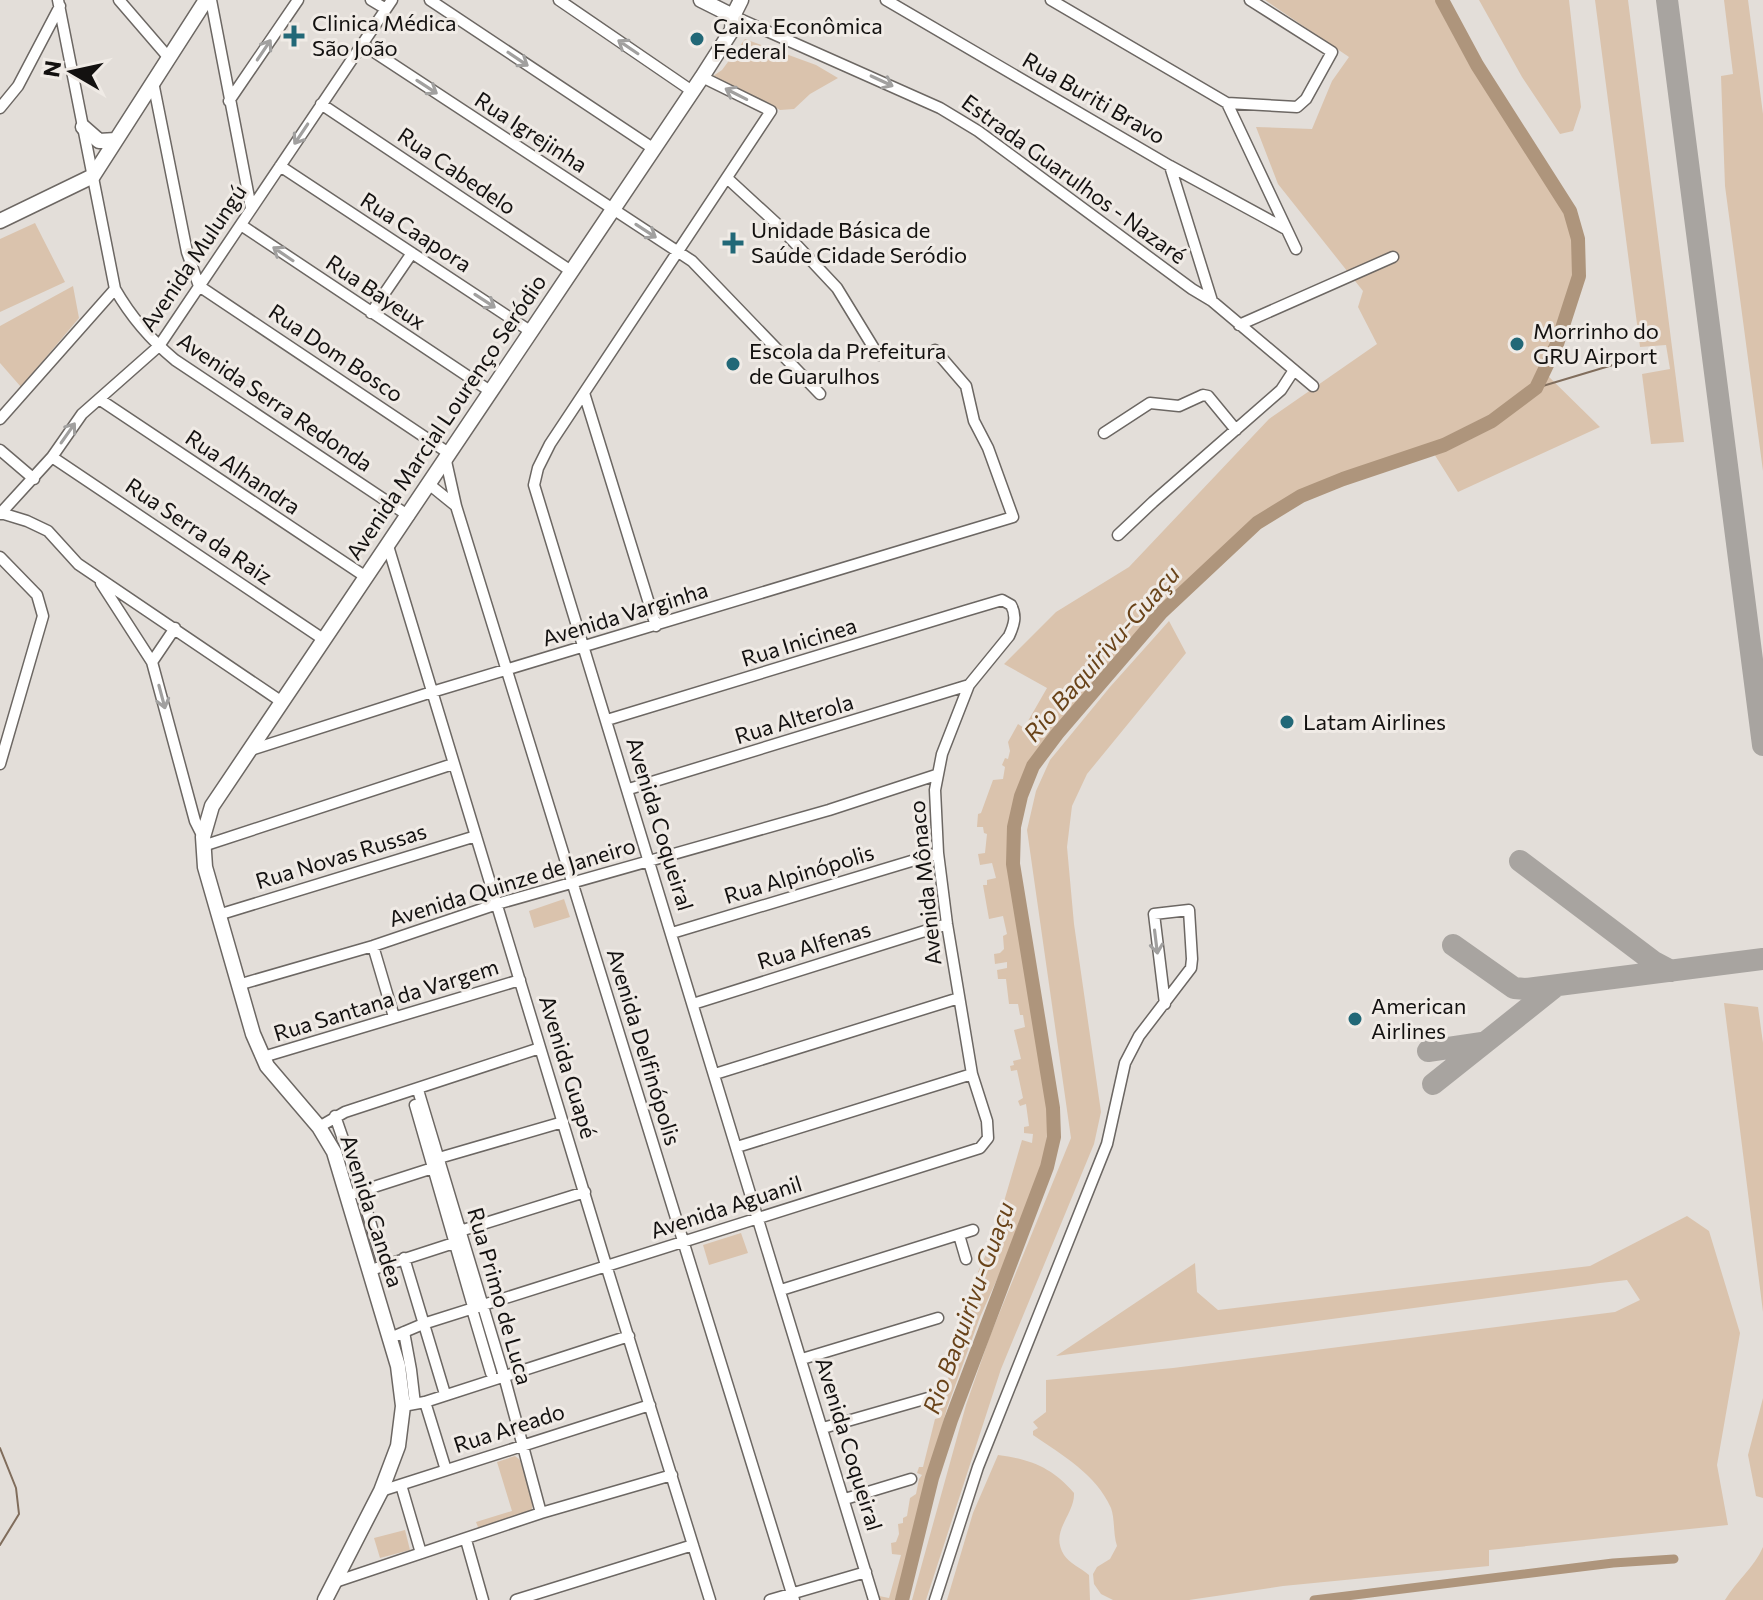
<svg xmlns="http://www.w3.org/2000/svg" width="1763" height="1600" viewBox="0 0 1763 1600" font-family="Commissioner,sans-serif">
<rect width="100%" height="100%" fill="#e3ded9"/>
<path fill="#dac3ad" d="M1265,0h177l35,65 93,146 9,41 -2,32 -20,60 -13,28 56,55 -142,65 -27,-43 -130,47 -85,57 -167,193 -5,-3 -18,25 -10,29 -7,67 26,165 9,38 4,38 -2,54 -20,56 -46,102 -33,91 -52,192h-16v-4l10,2 12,-43 -9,-1 -1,-11 5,-1 3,-8 -1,-10 5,-1v-5l4,-2 3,-18 6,-4 3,-15 3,-4 -5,-2 2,-6h4l12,-48 4,-1 1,-7 -5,-1 5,-18h4l6,-19 3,1 12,-39 -8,-2 2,-11h9c4,-18 13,-31 16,-46l-6,-4 15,-33 29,-99 10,3 1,-9 -9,-1v-6l5,-1 -3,-22 -6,2 -2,-5 5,-3 -6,-28 -6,1 -1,-5 4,-1 -1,-4 8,-2 -7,-29 11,-3 -2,-12h-3l-2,-11h-9l-3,-25h-8l-1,-9 10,-2v-6l-12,2 -1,-10 6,-1 4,-4 -1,-13 4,-2 -4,-18 -14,3 -6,-34h4v-5l9,-2 -4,-15 -12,2 -2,-11 7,-1 2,-19 -3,-1 -1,-6h-6l1,-13 3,-1 12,-33 10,-1 2,-12 -3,-2 3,-7 3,1 2,-8 -2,-9 10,-18 6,4 23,-40 -43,-24 52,-52 73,-45 140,-148 108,-75 -19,-37 5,-16 -85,-107 -22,-57 56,2 20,-48 17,-24z
M1479,0h90l12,107 -8,24 -13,3 -38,-57z
M1595,0h33l56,442 -33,2 -9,-70 28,-5 -4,-24 -26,2z
M1724,0h24l15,114v357l-38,-285 -4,-110 12,-2z
M745,39l71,26 22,13 -28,16 -16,15 -14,1 -67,-34 9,-6z
M35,223l30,59 -65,30v-73z
M73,286l6,32 -58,69 -21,-24v-37z
M1169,621l17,32 -99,121 -15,32 -5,41 7,77 27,188 -7,32 -93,225 -75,231h-14l54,-195 24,-69 81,-198 -44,-308 9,-39 14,-31 60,-73z
M564,899l6,18 -36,11 -5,-17z
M1724,1003l34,4 5,36v269z
M1687,1216l22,15 31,102 -23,132 11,60 -239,25v16l-206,20 -94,14h-76l-12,-6 -7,-10 -1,-10 4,-7 13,-8 7,-13c-4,-12 -2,-27 -6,-38 -15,-34 -49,-53 -78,-73v-4l5,-3 -5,-6 13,-10v-32l127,-12 442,-56 25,-12 -13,-20 -27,3 -544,73 139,-93 2,29 21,18 372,-44z
M741,1233l7,20 -39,12 -6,-20z
M1763,1398v100l-7,-2 -8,-41z
M998,1455c32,4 55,13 76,38 1,22 -25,38 -10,62 5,8 17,13 25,20l1,25h-143l26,-87z
M515,1456l5,4 13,42 -2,11 -51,19 -4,-10 36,-11 -15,-49z
M405,1530l5,20 -30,8 -6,-20z
M1763,1547v53h-38c11,-19 29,-32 38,-53z"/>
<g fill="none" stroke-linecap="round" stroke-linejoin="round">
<path stroke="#806d5c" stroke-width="2" d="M1536,388l80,-24
M0,1448l16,40 3,26 -19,31"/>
<path stroke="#ae957c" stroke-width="9" d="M1314,1600l299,-37 61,-4"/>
<path stroke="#ae957c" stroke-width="14" d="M902,1600l30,-122 19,-58 96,-253 7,-30 -1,-29 -40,-244 1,-37 7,-31 12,-30 24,-32 104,-121 96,-90 44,-27 42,-17 101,-34 48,-24 44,-33 21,-44 22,-68 -1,-37 -8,-28 -93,-146 -35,-65"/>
<path stroke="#a8a4a0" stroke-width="22" d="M1667,0l96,745
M1520,861l134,101 17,9
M1453,945l61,43 13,1 236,-30
M1428,1051l54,-8
M1433,1084l123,-98"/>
<g stroke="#6c6763" stroke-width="13">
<path id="street" d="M58,0l57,289c16,28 36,51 60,71l234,156
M119,0l50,58
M211,0l40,208
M371,0l15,9
M430,0l224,149
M559,0l133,91
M886,0l284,166 114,62
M1051,0l176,103 70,4 9,-8 26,-47 -82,-52
M733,16l207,92 38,23 214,158 20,12 101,85
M362,44l330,217 128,133
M702,77l69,34 -221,333 -12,24 -4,17 340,1115
M153,82l34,170 12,34 251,168
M229,101l69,-101
M1227,103l69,146
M321,104l250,167
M0,108l18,-22 42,-80
M280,166l250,165
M1170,166l42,135
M727,178l49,45 61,65 41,67
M241,225l249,166
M371,313l41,-60
M1239,325l154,-68
M584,393l72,233
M99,399l267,178
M0,419l115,-130
M1104,433l46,-30 29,3 24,-11 5,1 28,34
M0,450l34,29
M52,457l271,182
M430,485l26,21 -10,-45
M456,506l338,1094
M1,513l26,8 21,10 30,33 204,138
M0,514l52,-57 30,-43 77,-68 233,-346
M1118,535l35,-33 128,-112 13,-20
M388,546l218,719 104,335
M0,557l37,38 6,21 -43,148
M101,583l51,79
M175,628l-23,34 43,159 8,16
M251,750l181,-58 581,-175 -25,-69 -14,-27 -8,-35 -31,-36
M629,789l340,-104
M203,846l250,-82
M218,915l258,-79
M672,933l266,-80
M373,946l21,71
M238,985l135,-39 124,-42 332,-94 107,-35
M693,1004l254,-80
M263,1057l257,-77
M715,1074l244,-76
M418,1090l86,286 37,137
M415,1105l57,198
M335,1116l26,75 22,74
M319,1127l26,-15 195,-64
M737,1147l235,-73
M439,1158l124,-36
M355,1193l84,-27
M460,1231l125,-39
M959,1235l7,24
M404,1258l41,136
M377,1268l80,-26
M781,1290l192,-60
M472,1309l19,64
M404,1332l7,38 4,34
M390,1338l33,-14 557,-176 8,-10 -1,-17 -15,-47 -25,-150 -9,-71 -3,-63 7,-36 27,-69 40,-49c5,-11 8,-20 2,-31l-9,-5 -37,11 -358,109
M802,1359l136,-41
M425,1402l21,68
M403,1406l22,-4 204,-66
M823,1428l112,-32
M401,1485l20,68
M381,1491l269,-86
M845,1499l66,-20
M466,1540l17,60
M335,1582l206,-69 131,-38
M516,1600l177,-55
M770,1600l96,-28
M935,1600l43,-133 129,-323 18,-81 14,-27 52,-68 1,-9 -3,-49 -35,4 11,90"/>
</g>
<g stroke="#6c6763" stroke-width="17">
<path id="secondary" d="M701,0l32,16
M83,127l16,14 17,-1
M0,221l93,-45 113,-176
M325,1600l56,-109 17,-45 5,-40 -5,-40 -64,-214 -15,-25 -52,-61 -14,-32 -48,-167 -2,-30 9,-31 490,-729 30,-47 1,-14 8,-16"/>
</g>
<use href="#street" stroke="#fff" stroke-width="10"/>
<use href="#secondary" stroke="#fff" stroke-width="14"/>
</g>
<defs><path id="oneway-shaft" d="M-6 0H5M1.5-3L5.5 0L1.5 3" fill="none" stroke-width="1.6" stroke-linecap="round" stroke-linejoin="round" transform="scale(2)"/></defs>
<g stroke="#a1a09f">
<use href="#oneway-shaft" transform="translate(628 47) rotate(-146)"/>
<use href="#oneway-shaft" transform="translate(264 50) rotate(-56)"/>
<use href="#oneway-shaft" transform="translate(518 59) rotate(34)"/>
<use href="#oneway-shaft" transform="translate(882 81) rotate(25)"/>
<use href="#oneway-shaft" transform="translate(427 87) rotate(33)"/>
<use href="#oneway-shaft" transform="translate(736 94) rotate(-153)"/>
<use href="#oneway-shaft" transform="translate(301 134) rotate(124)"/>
<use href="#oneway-shaft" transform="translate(646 231) rotate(33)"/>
<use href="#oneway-shaft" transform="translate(283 254) rotate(-146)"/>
<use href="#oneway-shaft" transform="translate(485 301) rotate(33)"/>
<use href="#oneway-shaft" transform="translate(68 433) rotate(-55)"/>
<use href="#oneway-shaft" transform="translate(162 697) rotate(75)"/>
<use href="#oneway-shaft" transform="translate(1156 942) rotate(83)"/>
</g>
<g fill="#226877" stroke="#f0ebe6" stroke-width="3">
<path d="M290 24h8v8h8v8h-8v8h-8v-8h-8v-8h8z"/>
<circle cx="697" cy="39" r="8"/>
<path d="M729 231h8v8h8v8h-8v8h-8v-8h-8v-8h8z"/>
<circle cx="1517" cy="344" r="8"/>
<circle cx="733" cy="364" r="8"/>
<circle cx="1287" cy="722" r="8"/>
<circle cx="1355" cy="1019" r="8"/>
</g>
<g text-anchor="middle" stroke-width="6" stroke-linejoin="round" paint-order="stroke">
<g font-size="22" fill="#131110" stroke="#f0ebe6" text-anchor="start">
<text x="312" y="31">Clinica Médica<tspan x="312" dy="25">São João</tspan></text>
<text x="713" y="34">Caixa Econômica<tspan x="713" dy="25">Federal</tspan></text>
<text x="751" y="238">Unidade Básica de<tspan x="751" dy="25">Saúde Cidade Seródio</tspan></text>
<text x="1533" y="339">Morrinho do<tspan x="1533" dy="25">GRU Airport</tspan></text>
<text x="749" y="359">Escola da Prefeitura<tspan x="749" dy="25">de Guarulhos</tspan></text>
<text x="1303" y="730">Latam Airlines</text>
<text x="1371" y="1014">American<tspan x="1371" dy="25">Airlines</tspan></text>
</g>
<g font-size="22" fill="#131110" stroke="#f0ebe6">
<text transform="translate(1094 98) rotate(30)" y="8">Rua Buriti Bravo</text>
<text transform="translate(531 132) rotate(33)" y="8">Rua Igrejinha</text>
<text transform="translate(457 171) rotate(34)" y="8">Rua Cabedelo</text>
<text transform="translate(1074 179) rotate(36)" y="8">Estrada Guarulhos - Nazaré</text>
<text transform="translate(416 232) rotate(33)" y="8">Rua Caapora</text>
<text transform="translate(193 258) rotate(-56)" y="8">Avenida Mulungú</text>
<text transform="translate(376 292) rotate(34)" y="8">Rua Bayeux</text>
<text transform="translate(336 353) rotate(34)" y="8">Rua Dom Bosco</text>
<text transform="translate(275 402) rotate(34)" y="8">Avenida Serra Redonda</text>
<text transform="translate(446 417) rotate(-56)" y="8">Avenida Marcial Lourenço Seródio</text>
<text transform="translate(243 472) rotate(34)" y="8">Rua Alhandra</text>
<text transform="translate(199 531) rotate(34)" y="8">Rua Serra da Raiz</text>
<text transform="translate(625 614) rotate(-17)" y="8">Avenida Varginha</text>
<text transform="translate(799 642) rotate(-17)" y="8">Rua Inicinea</text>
<text transform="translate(794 719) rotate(-17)" y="8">Rua Alterola</text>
<text transform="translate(660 824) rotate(73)" y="8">Avenida Coqueiral</text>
<text transform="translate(341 856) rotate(-17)" y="8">Rua Novas Russas</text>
<text transform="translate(799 874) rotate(-17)" y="8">Rua Alpinópolis</text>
<text transform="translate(512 882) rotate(-17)" y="8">Avenida Quinze de Janeiro</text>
<text transform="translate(925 883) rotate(-96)" y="8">Avenida Mônaco</text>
<text transform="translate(814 945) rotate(-17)" y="8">Rua Alfenas</text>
<text transform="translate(386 1000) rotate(-17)" y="8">Rua Santana da Vargem</text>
<text transform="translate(644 1047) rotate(73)" y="8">Avenida Delfinópolis</text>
<text transform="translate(568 1067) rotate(73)" y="8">Avenida Guapé</text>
<text transform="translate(726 1207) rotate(-18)" y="8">Avenida Aguanil</text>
<text transform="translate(372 1211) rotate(72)" y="8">Avenida Candea</text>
<text transform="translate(500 1296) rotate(74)" y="8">Rua Primo de Luca</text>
<text transform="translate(509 1428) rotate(-18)" y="8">Rua Areado</text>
<text transform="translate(849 1444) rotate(73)" y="8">Avenida Coqueiral</text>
</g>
<g font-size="24" font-style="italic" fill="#694319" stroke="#f0ebe6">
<text transform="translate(1102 654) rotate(-49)" y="8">Rio Baquirivu-Guaçu</text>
<text transform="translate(969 1308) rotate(-70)" y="8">Rio Baquirivu-Guaçu</text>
</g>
</g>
<g transform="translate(72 72) rotate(279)" stroke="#f0ebe6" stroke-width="6" paint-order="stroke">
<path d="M0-6L14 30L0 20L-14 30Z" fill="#131110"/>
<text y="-12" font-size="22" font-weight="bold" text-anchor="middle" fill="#131110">N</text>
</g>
</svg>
